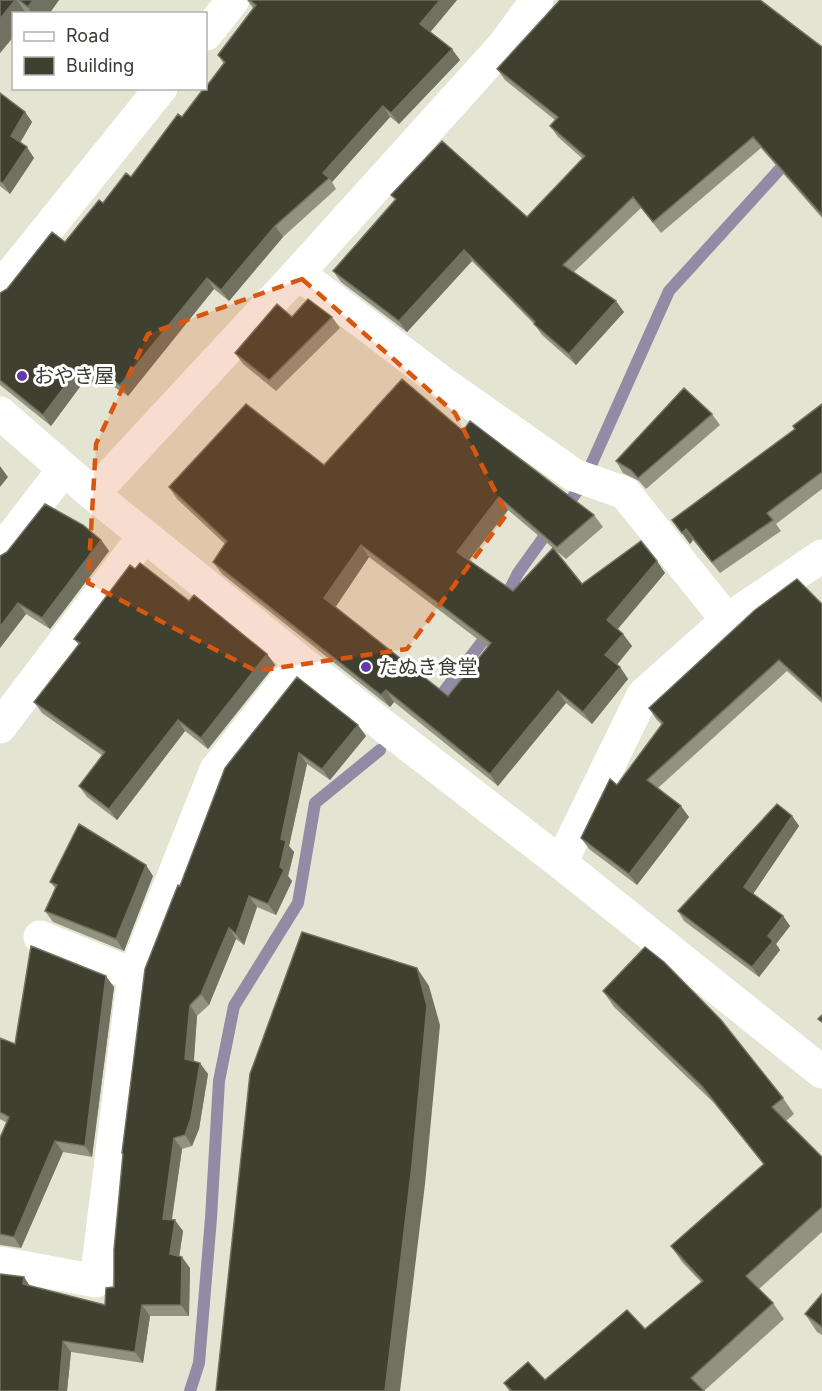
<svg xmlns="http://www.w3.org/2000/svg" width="822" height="1391" viewBox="0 0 822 1391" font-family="Inter,'Noto Sans JP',sans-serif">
<rect width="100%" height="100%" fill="#e3e4d1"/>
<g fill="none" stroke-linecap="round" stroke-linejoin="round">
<path stroke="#918ba6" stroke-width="12" d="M563,510l16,-21 12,-24 78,-174 121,-133
M503,603l15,-30 33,-46
M439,698l46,-60 4,-9
M190,1391l9,-28 12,-145 8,-137 15,-75 64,-103 17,-100 65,-53"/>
<path stroke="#fff" stroke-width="33" d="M206,34l27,-34
M298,273l142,108 134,94 51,18 102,127
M0,288l161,-200
M0,413l93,81 208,168 260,201 261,209
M93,494l205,-221 205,-227 34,-46
M0,552l64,-83
M0,727l144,-191
M561,863l82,-168 84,-75 95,-64
M40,937l94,38
M0,1263l96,18 38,-306 82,-205 85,-108"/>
</g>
<path fill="#929281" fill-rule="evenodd" d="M0,0h59l-10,14h-35v22l-14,17z
M247,0h210l-27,32 30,28 -61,64 -9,-7 -58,65 4,7 -53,48 -54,64 -15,-12 -86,107 -29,-19 -8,8 -6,-5 -34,46 -51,-41v-92l7,-4 58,-47 38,-39 28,-26 51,-60 42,-53 -6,-9 35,-47z
M822,47v171l-61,-70 -100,85 -20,-25 -67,64 50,40 -48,53 -34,-30 -8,-11 -62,-63 -65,71 -66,-50 -8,-11 62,-71 -4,-5 136,22 56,-58 -25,-22 -8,-11 5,-6 -50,-40 -8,-11z
M0,93l25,19 7,10 -12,21 14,15 -24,36 -10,-8z
M292,317h40l8,11 -64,63 -33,-27 -8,-11z
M822,404v85l-46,35 5,7 -61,42 -27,-33 -3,4 -18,-24 123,-91z
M712,414l8,11 -74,64 -7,-8 -16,-8 -7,-12z
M463,431l131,84 9,12 -37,32 -13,-11 29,36 83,-11 -47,56 14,17 -15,19 3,2 8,12 -36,45 -26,-21 -68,83 -104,-84 -4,5 -168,-133 -9,-12 12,-18 -48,-45 -8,-12 155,-22zM508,510l45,38 -40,43 -44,-31zM369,557l119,90 -40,49 -113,-89z
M101,540l8,11 -59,78 -24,-15 -26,34v-92z
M135,569l54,32 78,53 8,11 -67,84 -23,-18 -68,89 -30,-23 -8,-11 24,-30 -61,-43 -8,-11 45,-57 -5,-6z
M822,604v99l-35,-32 -129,117 31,29 -52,68 -48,-36 -8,-11 36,-53 45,-60 -6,-6 -7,-11z
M366,736l-36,44 -23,-16 -18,82 5,6 -6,24 4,5 -16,34 -19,-8 -13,38 -8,-6 -27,66 -12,11 -3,45 14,13 -9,55 -7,17 -10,3 -10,71 11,11 -4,25 11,12 -1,48h-39l-7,47 -72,-11 -4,39h-67l24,-114 6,9 75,19 9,-18 9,-132 -1,-2 58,-267 45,-118z
M792,816l7,10 -46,68 30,22 7,10 -14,18 4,6 -21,27 -75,-56 -6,-10z
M153,876l-29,75 -71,-29 -8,-11 11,-22 -6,-7z
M114,987l-22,170 -29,-5 -42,96 -21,-3v-107l7,-15 -7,-4v-81l15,6z
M603,991l180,107 11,16 -8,7 36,36v75l-63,57 14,14 11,16 -80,72h-195l-5,-8 41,-3 100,-51 56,-47 -19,-20 -11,-16 93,-81 -51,-63 -99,-95z
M822,1294v41l-5,-3 -12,-18z"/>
<path fill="#717161" d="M15,0h2l10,14h-13v22l-14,17v-34z
M33,0h26l-10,14h-17l-4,-7z
M440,0h17l-29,35 -8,-11z
M452,49l8,11 -61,64 -8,-11z
M383,106l7,11 -58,65 -3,-4 -6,-5z
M25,112l7,10 -14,24 -7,-10z
M27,147l7,11 -24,36 -7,-11z
M275,226l8,11 -54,64 -8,-11z
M464,250l8,11 -65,71 -8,-11z
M207,278l7,11 -86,107 -8,-11z
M616,301l8,11 -48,53 -7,-11z
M78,369l7,11 -34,46 -8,-11z
M0,466l8,11 -8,10z
M499,497l9,13 -42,54 -9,-12z
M686,529l7,11 -3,4 -8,-11z
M101,540l8,11 -59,78 -8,-11z
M361,545l8,12 -36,54 -9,-13z
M657,561l8,12 -50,59 -8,-12z
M18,603l8,11 -26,34v-21z
M623,634l9,12 -18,22 -9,-13z
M267,654l8,11 -67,84 -7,-11z
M620,667l8,12 -36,45 -9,-12z
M386,690l8,12 -4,5 -9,-12z
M558,691l8,12 -68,83 -8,-12z
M178,720l7,11 -68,89 -8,-11z
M358,725l8,11 -36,44 -8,-11z
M299,753l8,11 -18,82 5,6 -6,24 4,5 -16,34 -8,-11 12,-37 1,-28z
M681,806l8,11 -52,68 -8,-11z
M792,816l7,10 -48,71 -7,-10z
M146,865l7,11 -29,75 -8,-12z
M249,896l8,11 -13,38 -8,-11z
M783,916l7,10 -14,18 4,6 -21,27 -7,-10 16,-31z
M229,928l7,11 -27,66 -8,-11z
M417,968l12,18 11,39 -15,159 -25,207h-15z
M106,976l8,11 -22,170 -7,-11z
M190,1005l7,11 -4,54 -8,-11z
M200,1063l8,11 -9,55 -7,17 -7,-11z
M174,1138l8,11 -12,81 -7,-11z
M55,1141l8,11 -42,96 -7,-11z
M175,1220l8,11 -5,34 -8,-11z
M182,1257l8,11 -1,48 -8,-11z
M24,1277l7,11 -8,-4z
M142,1305l8,11 -7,47 -8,-11z
M63,1341l8,11 -4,39h-8z"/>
<path fill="#404031" stroke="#717161" stroke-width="1.5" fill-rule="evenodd" d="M0,0h15l-15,19z
M19,0h14l-5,7z
M249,0h191l-20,24 32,25 -61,64 -8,-7 -60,67 6,5 -54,48 -54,64 -14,-12 -87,107 -28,-19 -9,8 -5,-5 -35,46 -43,-35v-87l7,-4 45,-57 13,10 34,-42 4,3 23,-30 5,4 47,-63 4,3 22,-29h2v-1l19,-25 -7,-7 38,-50z
M560,0h200l62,47v168l-69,-78 -100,85 -20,-25 -70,68 53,36 -47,53 -35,-30 1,-2 -71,-72 -65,71 -66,-50 63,-72 -5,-4 51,-54 85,76 58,-61 -35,-30 8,-9 -61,-48z
M0,93l25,19 -14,24 16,11 -24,36 -3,-2z
M308,299l24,18 -63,63 -34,-27 42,-49 15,13z
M402,379l61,52 7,-10 124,94 -37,32 -58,-50 -42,55 56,39 40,-43 29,36 59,-43 16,20 -50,59 16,14 -18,21 15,12 -37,45 -25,-21 -68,83 -104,-84 -5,5 -168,-133 14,-21 -58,-54 77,-83 78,61zM361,545l130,98 -43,53 -124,-98z
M684,388l28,26 -74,64 -7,-8 -15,-9z
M822,404v68l-55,41 6,7 -61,42 -26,-33 -4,4 -10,-13 123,-91 -2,-3z
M45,504l38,21 18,15 -59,78 -24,-15 -18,24v-71l7,-4z
M140,563l49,38 5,-6 73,59 -66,84 -23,-18 -69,89 -30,-23 26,-34 -71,-50 46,-59 -6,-4 56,-74 5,4z
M797,579l25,25v95l-43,-39 -132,120 34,26 -52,68 -48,-36 29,-59 7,6 46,-62 -14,-15 106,-98z
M297,677l61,48 -36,44 -23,-16 -18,86 5,2 -6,26 4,3 -16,34 -19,-8 -13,38 -7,-6 -28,66 -11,11 -5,54 15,4 -9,55 -6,17 -11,3 -11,81 12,1 -5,34 12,3 -1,48h-39l-7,47 -72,-11 -4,50h-59v-117l24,3 -1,7 82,21 1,-17 8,-1v-37l9,-96 -1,-1 23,-184 33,-84 2,1 45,-118z
M777,804l15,12 -48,71 39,29 -15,20 5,5 -21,26 -74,-56z
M79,824l67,41 -30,74 -71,-28 12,-26 -7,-3z
M302,932l115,36 10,38 -15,159 -27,226h-169l34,-317z
M31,946l75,30 -21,170 -30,-5 -41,96 -14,-3v-96l9,-21 -9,-5v-74l15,6z
M645,947l19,15 57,58 62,78 -11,9 50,50v50l-76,69 27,27 -82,75 13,13h-192l-8,-8 24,-21 17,18 82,-70 18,19 58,-48 -32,-35 93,-82 -62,-78 -99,-95z
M822,1015v7l-4,-3z
M822,1294v33l-17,-13z"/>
<path fill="#d75610" fill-opacity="0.2" stroke="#d75610" stroke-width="4.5" stroke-dasharray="12 8" stroke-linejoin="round" d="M302,279l153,134 52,101 -100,135 -151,22 -168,-88 8,-139 52,-110z"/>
<g fill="#6439b0" stroke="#fff" stroke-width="2">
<circle cx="22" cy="376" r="6"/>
<circle cx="366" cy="667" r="6"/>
</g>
<g text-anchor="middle" stroke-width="6" stroke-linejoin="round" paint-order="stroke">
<g font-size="20" fill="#3b3b34" stroke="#fff" text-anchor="start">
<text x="34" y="383">おやき屋</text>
<text x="378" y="674">たぬき食堂</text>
</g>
</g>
<rect x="12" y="12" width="195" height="78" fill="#ffffff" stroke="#b1b1ae" stroke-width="1.5"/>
<rect x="24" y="32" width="30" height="9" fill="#ffffff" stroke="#b1b1ae" stroke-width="1.5"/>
<text x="66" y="42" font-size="18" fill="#3b3b34">Road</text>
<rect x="24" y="57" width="30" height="18" fill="#404031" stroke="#b1b1ae" stroke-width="1.5"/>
<text x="66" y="72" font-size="18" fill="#3b3b34">Building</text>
</svg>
